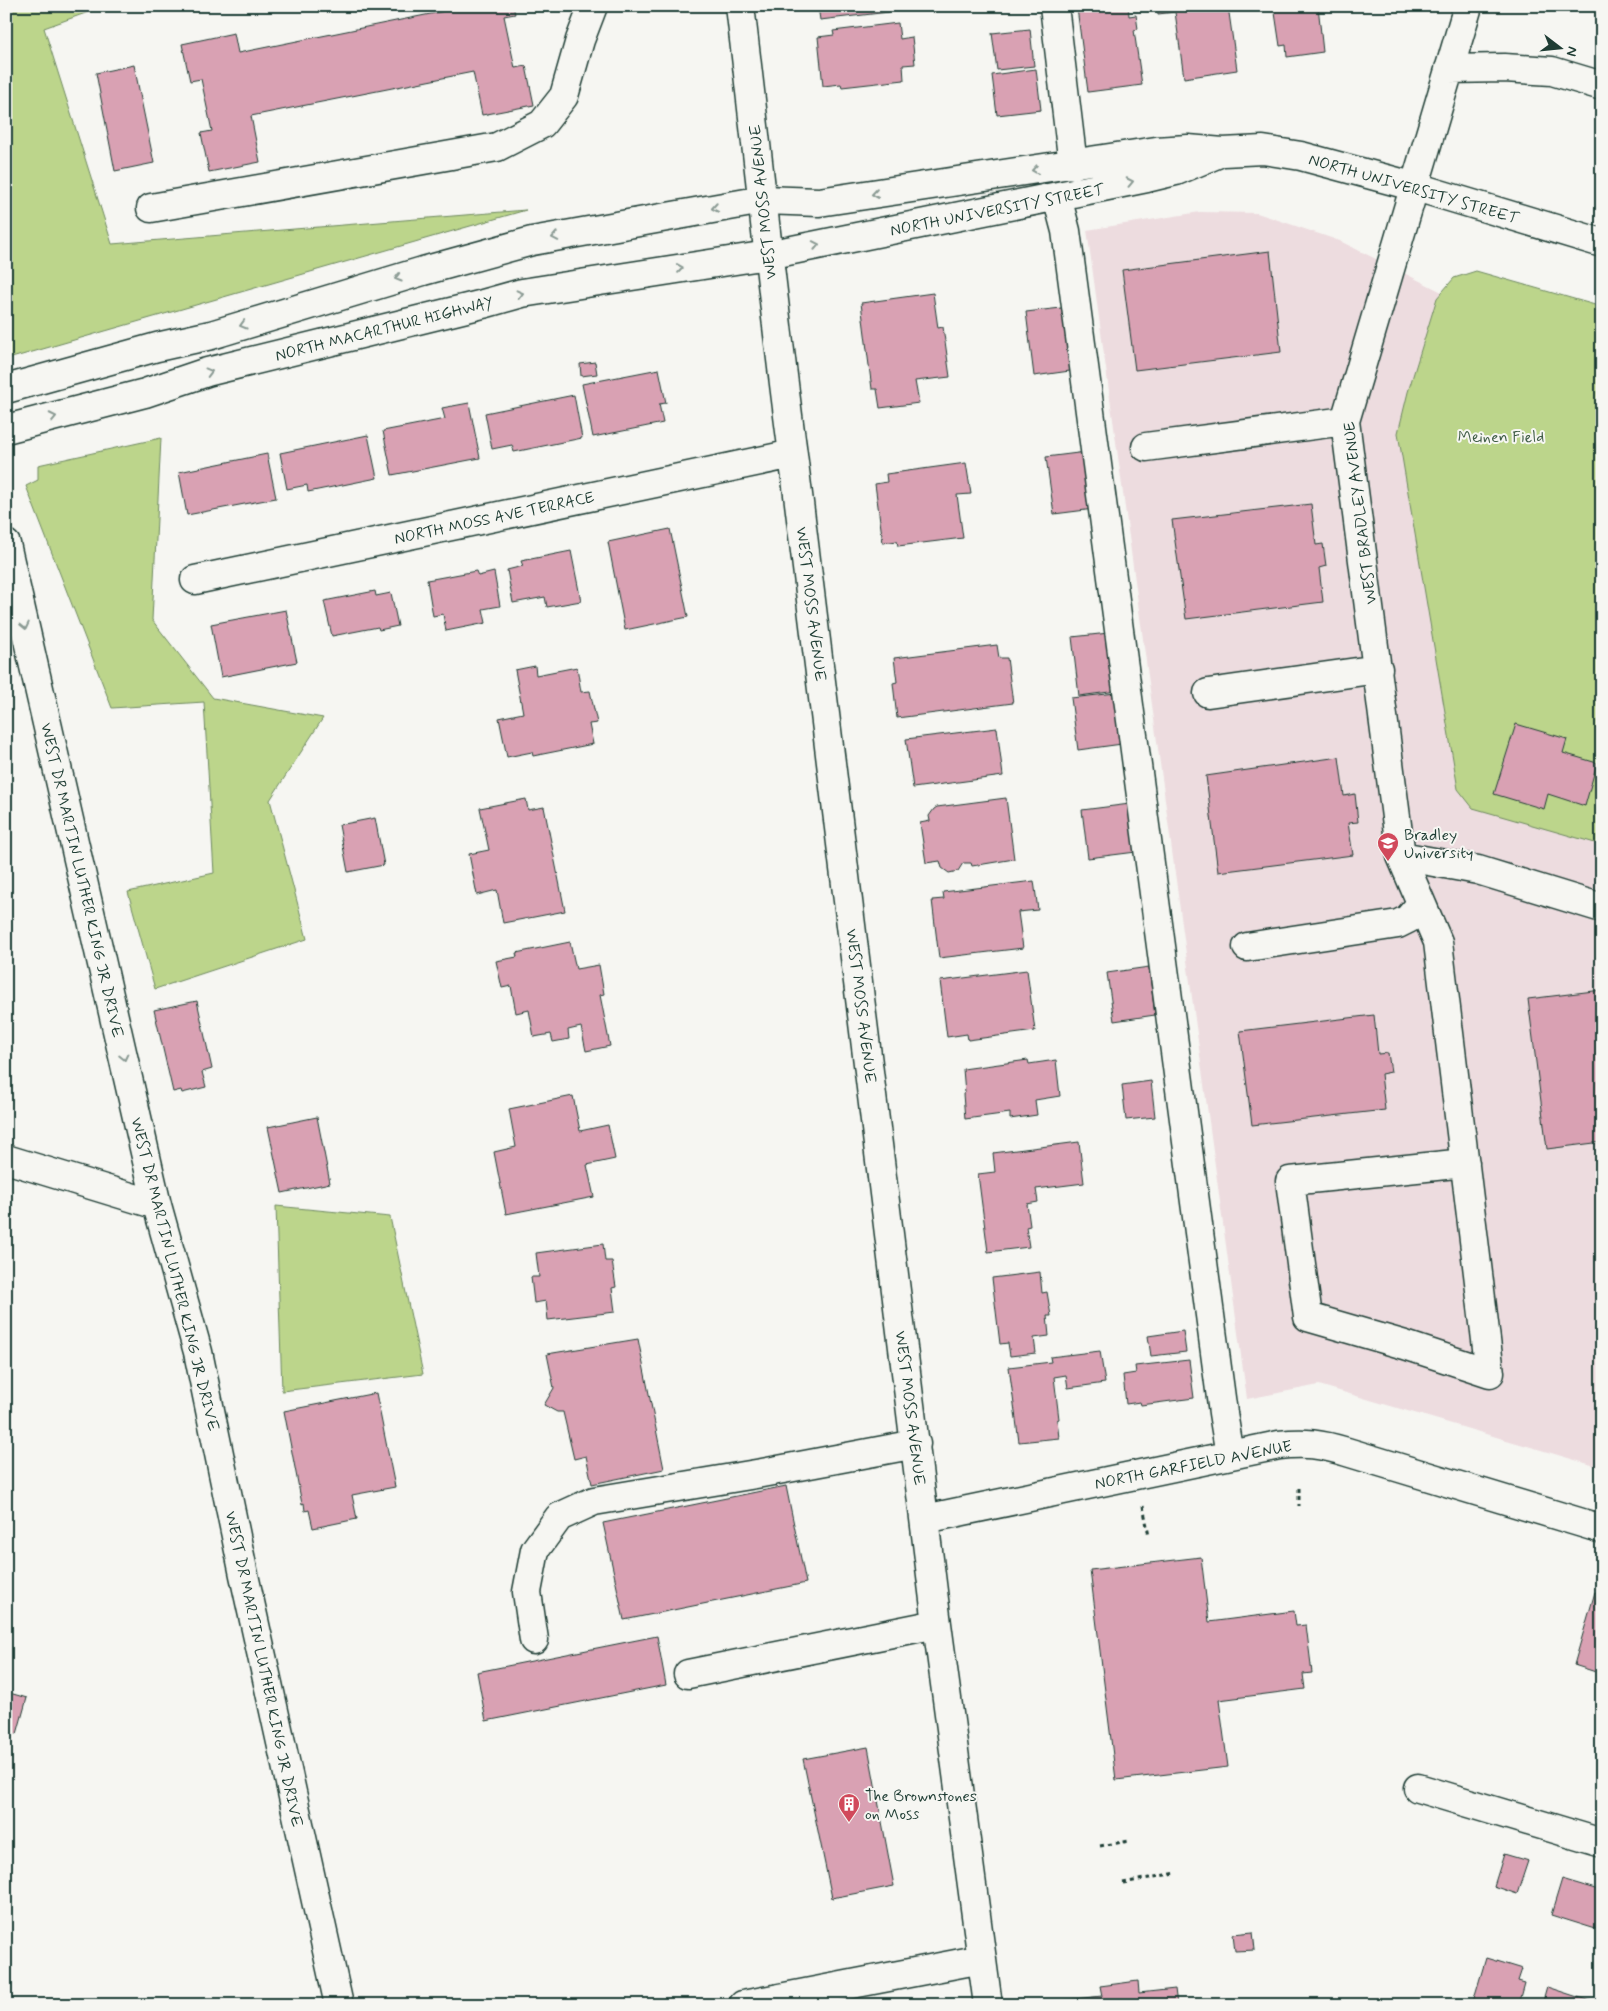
<svg xmlns="http://www.w3.org/2000/svg" width="1608" height="2011" viewBox="0 0 1608 2011" font-family="Mynerve,sans-serif">
<rect width="100%" height="100%" fill="#f6f6f2"/>
<filter id="ink" filterUnits="userSpaceOnUse"><feTurbulence type="fractalNoise" baseFrequency=".02" numOctaves="2"/><feDisplacementMap in="SourceGraphic" scale="10" xChannelSelector="R" yChannelSelector="G"/><feConvolveMatrix kernelMatrix="1 2 1 2 8 2 1 2 1" color-interpolation-filters="sRGB"/></filter>
<g filter="url(#ink)">
<path fill="#eddcdf" d="M1200,212l57,1 83,28 104,52 158,46v1129l-283,-83 -72,14 -160,-1169z"/>
<path fill="#bcd58b" stroke="#6e8960" d="M6,6h99l-61,22 68,216 414,-34 -518,149 -2,-6z
M1476,271l126,36v538l-129,-37 -15,-19 -60,-356 10,-41 29,-94 17,-20z
M161,438l-9,182 61,78 110,20 -53,82 37,139 -152,50 -27,-97 86,-19 -10,-171 -92,6 -86,-222 12,-6v-15z
M276,1206l114,11 33,157 -141,17z"/>
<path fill="#d9a1b3" stroke="#1f3d34" d="M460,6h53l2,8 -11,2 11,52 11,-2 8,39 -52,10 -9,-43 -222,44 9,46 -51,10 -8,-39 11,-2 -11,-52 -11,2 -8,-37 52,-11 4,20 222,-45z
M818,6h70l1,6 -69,8z
M1087,6h41l1,10 7,-1 2,14 -4,1 8,55 -54,7 -11,-84z
M1157,6h71l9,64 -53,8 -9,-66 -17,2z
M1274,6h44l5,46 -36,5 -1,-12 -6,1z
M898,23l2,16 12,-2 3,27 -12,1 1,15 -62,7 -1,-3 -18,2 -5,-49 16,-2 -1,-4z
M1030,29l4,37 -37,4 -5,-37z
M134,65l20,98 -39,8 -19,-98z
M1036,69l5,41 -44,5 -5,-40z
M1270,251l11,101 -146,18 -13,-100z
M933,293l5,35 5,-1 7,50 -35,4 4,22 -39,5 -3,-19h-5l-11,-86z
M1070,307l7,63 -43,6 -8,-64z
M595,362l2,12 -16,2 -1,-12z
M659,369l7,34 -7,1 4,19 -70,14 -11,-53z
M574,395l8,43 -68,14 -2,-7 -20,4 -7,-36z
M469,403l11,55 -88,17 -9,-44 62,-12 -3,-11z
M368,435l9,43 -69,14 -1,-7 -20,4 -7,-36z
M1086,452l8,57 -40,5 -8,-57z
M267,454l9,44 -89,17 -8,-43z
M966,463l5,31 -14,1 6,43 -65,8 -1,-5 -14,2 -8,-59 12,-2 -1,-8z
M1311,504l5,41 7,-1 3,22 -7,2 4,34 -137,17 -14,-99z
M670,529l18,88 -63,13 -17,-88z
M571,551l10,50 -34,6 -2,-10 -32,6 -6,-33 16,-4 -2,-5z
M476,571l2,5 16,-4 6,34 -17,3 3,14 -40,8 -3,-17 -10,2 -6,-36z
M375,591l1,5 15,-3 7,33 -19,4 -1,-3 -46,9 -8,-35z
M286,610l11,52 -76,15 -10,-53z
M1109,633l8,58 -38,5 -7,-59z
M997,645l2,13h8l6,45 -116,15 -4,-35 4,-1 -3,-24z
M535,666l1,9 41,-8 4,25 9,-1 7,32 -8,1 4,20 -60,12 -1,-4 -25,5 -8,-39 24,-5 -8,-43z
M1116,693l6,51 -44,6 -7,-52z
M1516,724l51,15 -4,14 34,10 -12,43 -37,-12 -4,15 -50,-15z
M997,728l6,48 -90,12 -7,-49z
M1339,757l5,39 11,-2 3,28 -10,1 5,32 -135,17 -12,-96z
M1006,798l8,61 -42,7 -1,-3h-8l-5,8 -9,2 -7,-5 -2,-7 -14,2 -6,-40 10,-2 -1,-5 5,-7 3,-2z
M526,799l2,11 16,-3 21,104 -62,12 -6,-33 -20,5 -8,-41 20,-4 -9,-42z
M1130,804l6,48 -48,6 -6,-48z
M375,818l9,47 -36,7 -9,-47z
M1034,881l4,29 -20,2 5,36 -84,10 -7,-58 12,-1 -1,-7z
M570,942l6,27 23,-4 5,29 -4,1 10,51 -24,5 -5,-24 -13,3 1,9 -16,3 -2,-8 -17,3 -5,-27 -13,3 -5,-27 -9,2 -6,-27 21,-4 -1,-4z
M1149,967l6,48 -41,6 -7,-48z
M1027,970l8,61 -67,9 -1,-6 -20,3 -7,-56z
M1602,990v152l-55,7 -19,-150z
M197,1001l15,68 -10,3 4,15 -24,6 -1,-3 -8,2 -19,-82z
M1374,1015l4,39 10,-1 3,19 -10,2 4,36 -133,15 -12,-94z
M1028,1060l1,4 27,-4 4,36 -25,4 2,15 -27,4v-6l-45,6 -2,-25 2,-1 -2,-24z
M1151,1081l4,36 -29,3 -4,-35z
M573,1096l7,35 28,-6 7,34 -28,6 7,32 -88,17 -12,-62 22,-5 -7,-38z
M317,1117l13,66 -48,10 -14,-66z
M1079,1142l5,41 -48,6 2,13 -11,2 3,22 -4,1 3,20 -41,5 -10,-78 17,-2 -2,-19z
M603,1244l2,17h7l4,26 -4,1 3,24 -67,8 -2,-19 -12,2 -3,-26h8l-3,-24z
M1040,1272l2,21 5,-1 4,24h-4l2,20 -15,2 2,15 -26,3 -2,-13 -8,1 -8,-66z
M1183,1331l3,21 -35,4 -3,-20z
M638,1339l26,130 -72,15 -6,-28 -12,3 -11,-47h-6l-13,-7 10,-17 -7,-34z
M1100,1351l5,32 -37,5 -2,-13 -12,2 5,42 -2,1 2,18 -40,4 -10,-75 42,-5 -1,-5z
M1189,1360l5,38 -53,7 -1,-3 -14,2 -3,-29 13,-2 -1,-7z
M376,1393l19,94 -43,8 5,24 -44,9 -4,-18 -4,1 -1,-8 -2,1 -18,-93z
M786,1486l20,97 -182,37 -21,-97z
M1201,1557l8,65 85,-11 2,15 10,-1 6,48 -9,1 2,15 -86,11 9,67 -112,13 -26,-210z
M1595,1592l7,2v80l-28,-9z
M657,1636l9,49 -180,36 -9,-49z
M6,1661l4,1 -4,13z
M6,1692l21,6 -10,36 -11,-3z
M868,1747l26,139 -62,12 -29,-139z
M1504,1854l24,7 -11,33 -23,-8z
M1562,1879l40,12v40l-51,-16z
M1253,1932l2,18 -20,1 -2,-17z
M1486,1958l36,11 -4,12 7,2 -6,22h-47z
M1138,1981l1,12 36,-4 2,16h-112v-5l37,-4 -2,-10z
M1547,1987l46,15 -1,3h-50z"/>
<g fill="none" stroke-linecap="round" stroke-linejoin="round">
<g stroke="#1f3d34" stroke-width="31">
<path id="minor" d="M740,6c18,149 33,299 53,448l144,1170 51,381
M1054,6l19,159
M1449,69l55,-1 48,3 50,15
M1057,197l9,34 157,1182 7,42
M151,208l346,-61 45,-23 22,-28 16,-56 13,-34
M1146,447l199,-26
M6,544l151,661 41,147 46,223 95,430
M195,580l598,-126
M1208,693l170,-24
M1401,856l77,14 124,38
M1247,947l151,-23 10,-5 13,-15
M6,1159l151,46
M1465,1163l-175,18 18,136 97,28 85,28 -52,-431 -37,-86 -56,-435 123,-415
M925,1519l354,-74c26,-3 42,-1 68,7l255,77
M534,1640l-7,-48 8,-42 24,-33 35,-16 168,-28 154,-29
M688,1674l249,-50
M1418,1788l184,55
M743,2005l239,-46"/>
</g>
<g stroke="#1f3d34" stroke-width="31">
<path id="major" d="M6,389l151,-42 54,-12 212,-64 109,-30 231,-41 56,2 337,-51 32,-2 35,3 40,-2 38,6 115,31 186,56
M6,429l139,-36 62,-21 276,-68 39,-11 246,-38 379,-77 29,-7 41,-17"/>
</g>
<path stroke="#1f3d34" stroke-width="3" stroke-dasharray="4 4" stroke-linecap="butt" d="M1299,1488v18
M1143,1506l6,30
M1100,1846l29,-5
M1123,1883l53,-10"/>
<use href="#minor" stroke="#f6f6f2" stroke-width="28"/>
<use href="#major" stroke="#f6f6f2" stroke-width="28"/>
</g>
<defs><path id="oneway-chevron" d="M-2-3.5L2.5 0L-2 3.5" fill="none" stroke-width="1.6" stroke-linecap="round" stroke-linejoin="round" transform="scale(1.25)"/></defs>
<g stroke="#8a9a93">
<use href="#oneway-chevron" transform="translate(1035 170) rotate(172)"/>
<use href="#oneway-chevron" transform="translate(1130 182) rotate(-12)"/>
<use href="#oneway-chevron" transform="translate(875 194) rotate(172)"/>
<use href="#oneway-chevron" transform="translate(715 208) rotate(170)"/>
<use href="#oneway-chevron" transform="translate(555 237) rotate(169)"/>
<use href="#oneway-chevron" transform="translate(816 245) rotate(-11)"/>
<use href="#oneway-chevron" transform="translate(680 268) rotate(-8)"/>
<use href="#oneway-chevron" transform="translate(398 278) rotate(164)"/>
<use href="#oneway-chevron" transform="translate(520 294) rotate(-14)"/>
<use href="#oneway-chevron" transform="translate(243 325) rotate(164)"/>
<use href="#oneway-chevron" transform="translate(209 372) rotate(-15)"/>
<use href="#oneway-chevron" transform="translate(53 417) rotate(-12)"/>
<use href="#oneway-chevron" transform="translate(25 626) rotate(77)"/>
<use href="#oneway-chevron" transform="translate(124 1057) rotate(77)"/>
</g>
</g>
<defs>
<g id="university-pin" transform="scale(1.125)"><path d="M0 17L-7.5 6A9.5 9.5 0 1 1 7.5 6Z" fill="#d1495b" stroke="#f6f6f2"/><path d="M0-5L7-2L0 1L-7-2ZM-4 1L0 2.5L4 1V4Q0 6-4 4Z" fill="#fff"/></g>
<g id="building-pin" transform="scale(1.125)"><path d="M0 17L-7.5 6A9.5 9.5 0 1 1 7.5 6Z" fill="#d1495b" stroke="#f6f6f2"/><path d="M-4-6H4V6H1V3H-1V6H-4ZM-2.5-4.3h1.7v1.8h-1.7ZM.8-4.3h1.7v1.8H.8ZM-2.5-1h1.7V.8h-1.7ZM.8-1h1.7V.8H.8Z" fill="#fff"/></g>
</defs>
<g fill-rule="evenodd">
<use href="#university-pin" x="1388" y="843"/>
<use href="#building-pin" x="849" y="1804"/>
</g>
<g text-anchor="middle" stroke-width="4" stroke-linejoin="round" paint-order="stroke">
<g font-size="16" fill="#1f3d34" stroke="#f6f6f2">
<text transform="translate(1414 188) rotate(16)" y="6">NORTH UNIVERSITY STREET</text>
<text transform="translate(762 202) rotate(-96)" y="6">WEST MOSS AVENUE</text>
<text transform="translate(997 209) rotate(-11)" y="6">NORTH UNIVERSITY STREET</text>
<text transform="translate(384 328) rotate(-14)" y="6">NORTH MACARTHUR HIGHWAY</text>
<text transform="translate(1359 513) rotate(-97)" y="6">WEST BRADLEY AVENUE</text>
<text transform="translate(494 517) rotate(-12)" y="6">NORTH MOSS AVE TERRACE</text>
<text transform="translate(812 604) rotate(83)" y="6">WEST MOSS AVENUE</text>
<text transform="translate(83 880) rotate(77)" y="6">WEST DR MARTIN LUTHER KING JR DRIVE</text>
<text transform="translate(862 1006) rotate(83)" y="6">WEST MOSS AVENUE</text>
<text transform="translate(176 1274) rotate(76)" y="6">WEST DR MARTIN LUTHER KING JR DRIVE</text>
<text transform="translate(911 1408) rotate(83)" y="6">WEST MOSS AVENUE</text>
<text transform="translate(1193 1464) rotate(-11)" y="6">NORTH GARFIELD AVENUE</text>
<text transform="translate(265 1669) rotate(78)" y="6">WEST DR MARTIN LUTHER KING JR DRIVE</text>
</g>
<g font-size="16" fill="#3e5b45" stroke="#f6f6f2">
<text x="1501" y="442">Meinen Field</text>
</g>
<g font-size="16" fill="#1f3d34" stroke="#f6f6f2" text-anchor="start">
<text x="1404" y="840">Bradley<tspan x="1404" dy="18">University</tspan></text>
<text x="865" y="1801">The Brownstones<tspan x="865" dy="18">on Moss</tspan></text>
</g>
</g>
<rect width="1608" height="2011" fill="none" stroke="#f6f6f2" stroke-width="25"/>
<rect x="12" y="12" width="1583" height="1986" fill="none" stroke="#1f3d34" stroke-width="2" filter="url(#ink)"/>
<g transform="translate(1560 48) rotate(106)" stroke="#f6f6f2" stroke-width="4" paint-order="stroke">
<path d="M0-4L9 19L0 12L-9 19Z" fill="#1f3d34"/>
<text y="-8" font-size="14" font-weight="bold" text-anchor="middle" fill="#1f3d34">N</text>
</g>
</svg>
